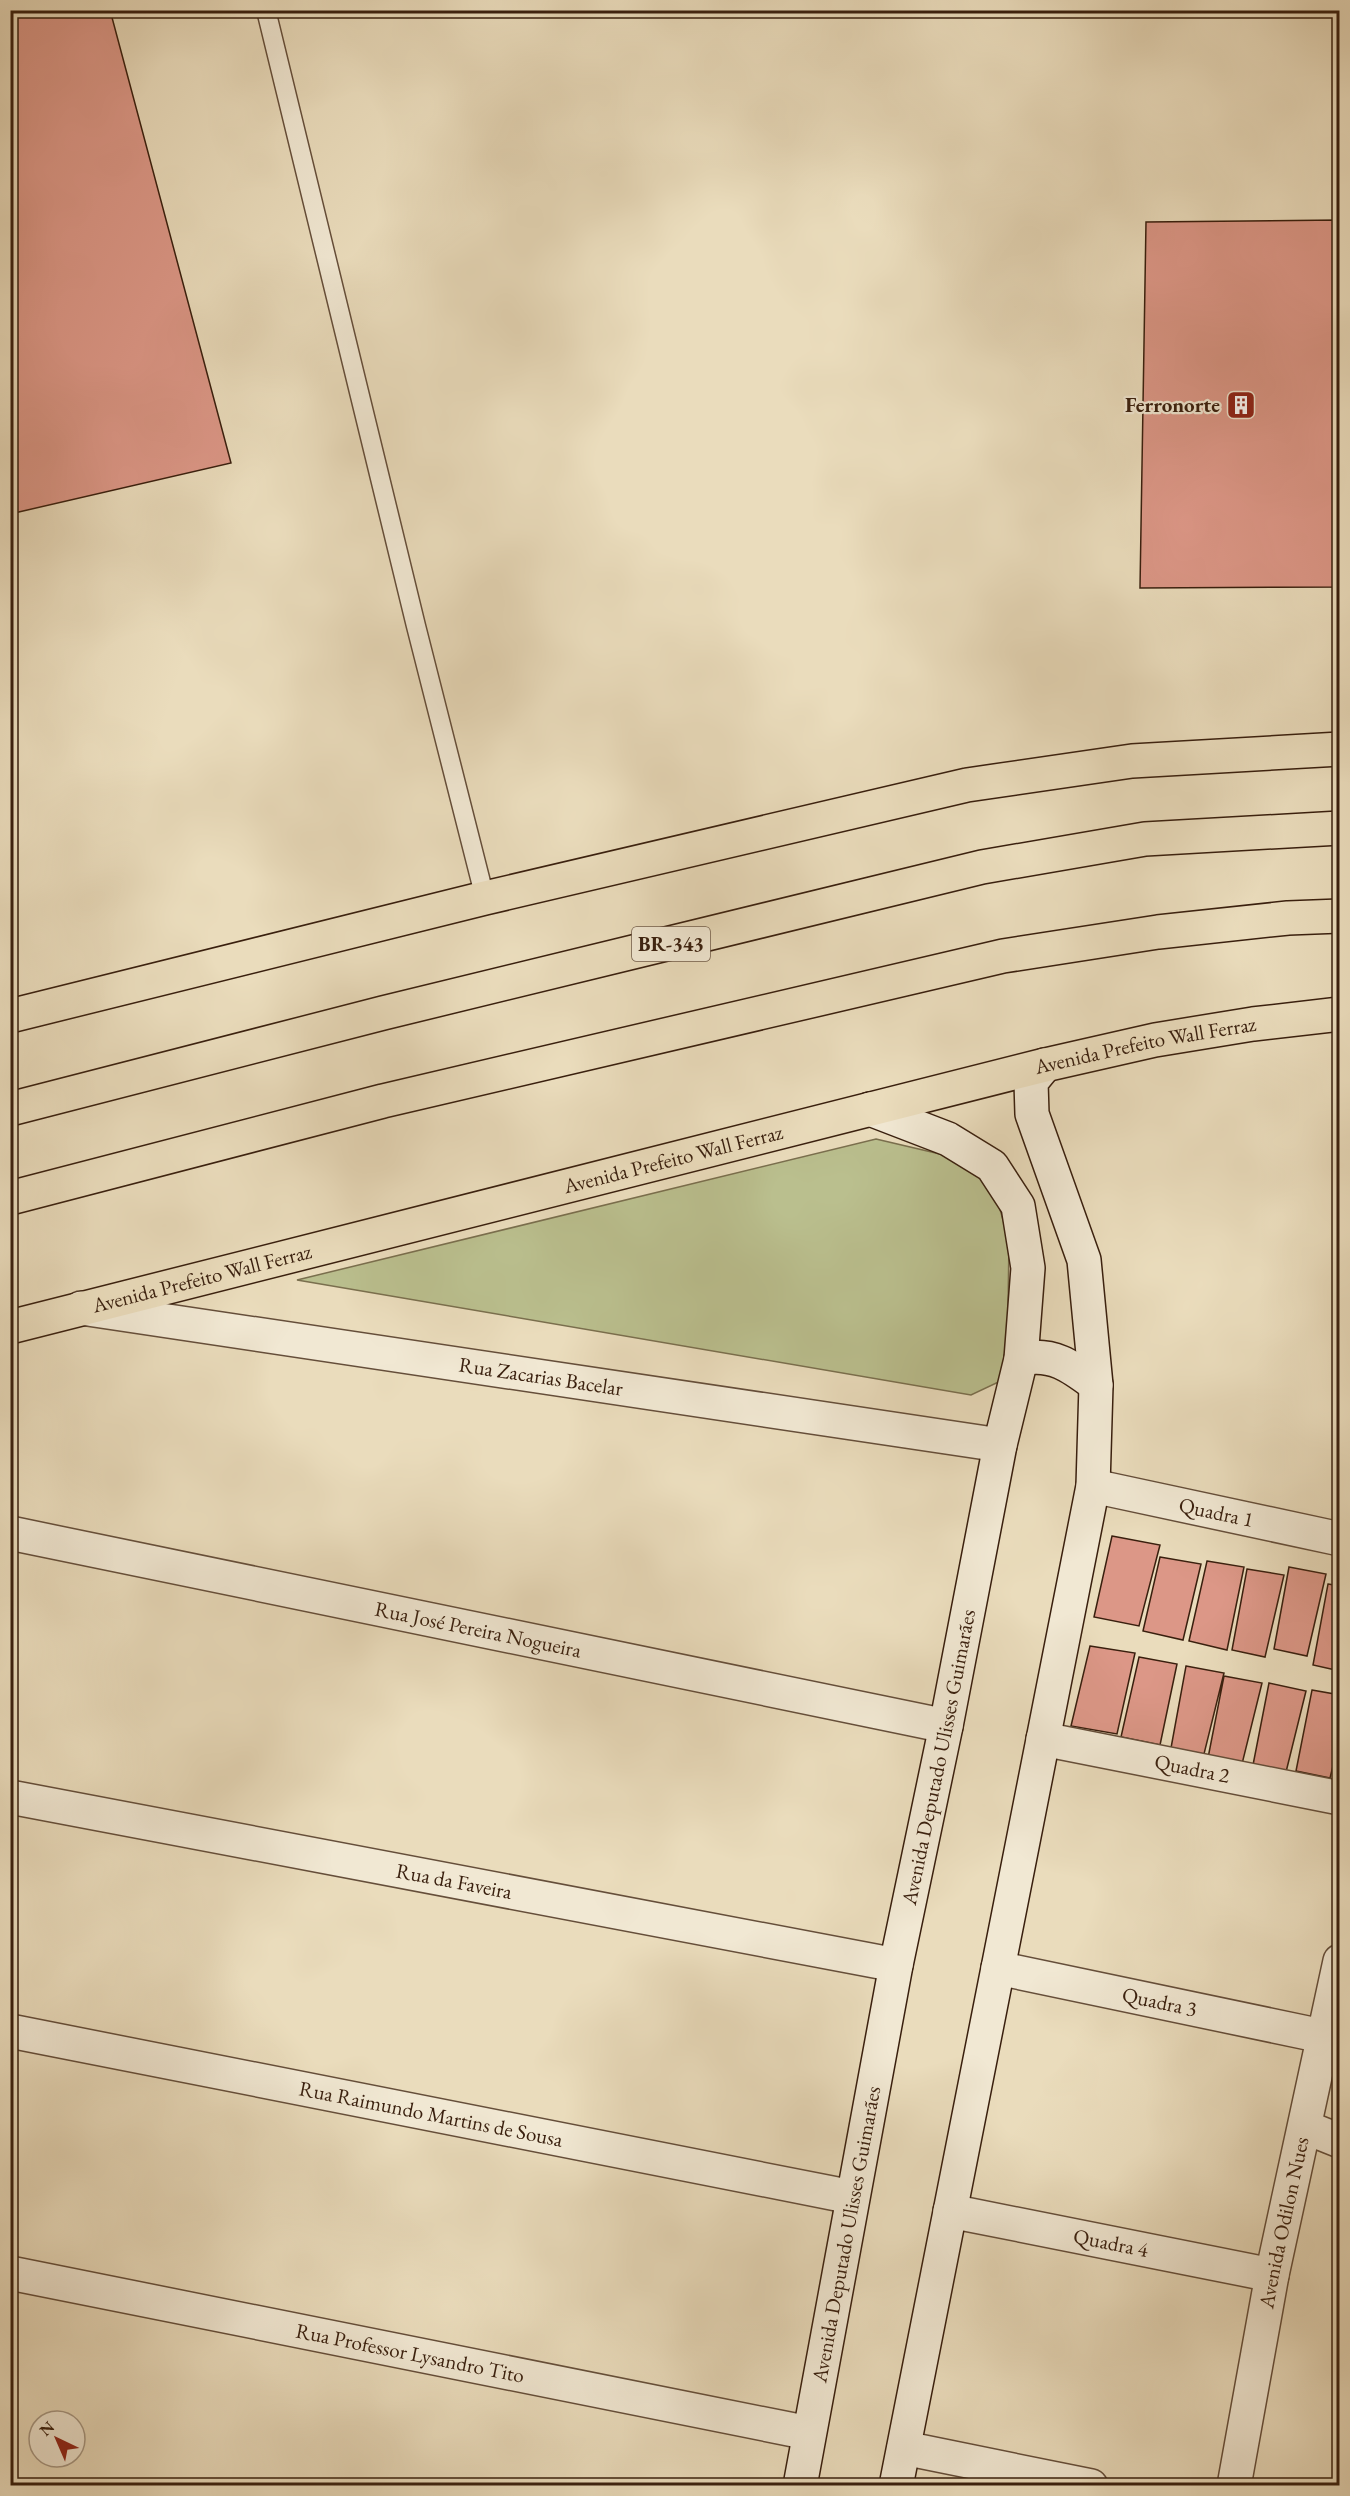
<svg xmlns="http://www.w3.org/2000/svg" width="1350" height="2496" viewBox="0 0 1350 2496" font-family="'EB Garamond',serif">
<rect width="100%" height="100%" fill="#eadcbc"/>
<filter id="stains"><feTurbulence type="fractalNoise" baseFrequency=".00333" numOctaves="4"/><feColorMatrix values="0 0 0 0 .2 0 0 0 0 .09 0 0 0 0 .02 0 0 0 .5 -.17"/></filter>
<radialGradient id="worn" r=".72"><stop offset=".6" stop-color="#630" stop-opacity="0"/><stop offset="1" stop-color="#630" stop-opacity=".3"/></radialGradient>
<path fill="#babf8e" stroke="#7a6f4e" stroke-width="1.5" d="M876,1139l81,19 36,28 16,54 -2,138 -36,17 -674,-115z"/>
<path fill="#dc9787" stroke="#391f0e" stroke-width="1.5" d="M10,10h100l121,453 -221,51z
M1340,220v367l-200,1 6,-366z
M1112,1536l48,9 -21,81 -45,-9z
M1160,1557l41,7 -18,76 -40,-9z
M1207,1561l37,6 -17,83 -38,-9z
M1289,1567l37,7 -19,82 -33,-7z
M1247,1569l37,6 -19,82 -33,-7z
M1328,1584l12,2v85l-27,-6z
M1090,1646l45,7 -18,81 -46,-8z
M1139,1657l38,7 -17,81 -39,-8z
M1186,1666l38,7 -20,81 -33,-6z
M1224,1676l38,7 -20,81 -34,-6z
M1269,1683l37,8 -20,81 -33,-7z
M1312,1690l28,5v43l-10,40 -34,-7z"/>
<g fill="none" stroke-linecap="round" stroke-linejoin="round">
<g stroke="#654e3a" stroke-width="21">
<path id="lane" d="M266,10l150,616 69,272"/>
</g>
<g stroke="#654e3a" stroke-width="36">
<g id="street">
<path id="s1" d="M81,1308l919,137"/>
<path id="s2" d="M1093,1486l247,53"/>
<path id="s3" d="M10,1533l936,193"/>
<path id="s4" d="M1043,1739l297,59"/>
<path id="s5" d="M10,1797l886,168"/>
<path id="s6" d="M998,1968l324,68"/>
<path id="s7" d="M10,2031l842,166"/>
<path d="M1305,2127l35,14"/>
<path id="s8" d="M950,2211l322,64"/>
<path id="s9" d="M10,2273l799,160"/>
<path d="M904,2448l187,38"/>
<path id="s10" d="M1234,2486l38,-211 68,-314"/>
</g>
</g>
<g stroke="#391f0e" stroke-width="36">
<g id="secondary">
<path d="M1021,1359c32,-7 51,8 75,26"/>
<path id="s11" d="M800,2486l96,-521 50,-239 54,-281 21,-86 7,-91 -10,-62 -26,-40 -44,-27 -78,-30"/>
<path d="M896,2486l197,-1000 3,-101 -12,-125 -52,-146 -1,-32 14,-17"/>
</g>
</g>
<g stroke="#391f0e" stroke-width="36">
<g id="primary">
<path d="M10,1016l475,-118 482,-113 165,-24 208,-12"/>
<path id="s12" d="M10,1327l1035,-262 110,-25 98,-16 87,-10"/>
</g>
</g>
<g stroke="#391f0e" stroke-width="36">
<path id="highway" d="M10,1109l373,-96 599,-146 163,-28 195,-11
M10,1198l373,-97 620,-145 155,-24 130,-14 52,-2"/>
</g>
<use href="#lane" stroke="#f1e8d3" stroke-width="18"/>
<use href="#street" stroke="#f1e8d3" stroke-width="33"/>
<use href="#secondary" stroke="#f1e8d3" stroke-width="33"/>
<use href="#primary" stroke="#eadcbc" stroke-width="33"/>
<use href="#highway" stroke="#eadcbc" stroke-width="33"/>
</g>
<defs>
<g id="building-square" transform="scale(1.5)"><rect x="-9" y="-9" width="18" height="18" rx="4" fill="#8f2418" stroke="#f1e8d3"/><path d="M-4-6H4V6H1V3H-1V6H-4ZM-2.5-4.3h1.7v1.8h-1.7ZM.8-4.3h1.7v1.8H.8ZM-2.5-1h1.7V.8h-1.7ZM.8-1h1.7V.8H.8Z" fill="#fff"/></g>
</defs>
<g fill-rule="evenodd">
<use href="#building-square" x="1241" y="405"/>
</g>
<g text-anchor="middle" stroke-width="4.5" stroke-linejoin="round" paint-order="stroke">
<rect fill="#f1e8d3" stroke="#705b49" stroke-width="1.5" x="632" y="927" width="78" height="34" rx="4.5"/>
<g font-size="20" font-weight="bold" fill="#391f0e">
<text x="671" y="951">BR-343</text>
</g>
<g font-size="21" font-weight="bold" fill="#391f0e" stroke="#f1e8d3" text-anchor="end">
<text x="1220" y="412">Ferronorte</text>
</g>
<g font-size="21" fill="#391f0e" stroke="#f1e8d3">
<text dy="7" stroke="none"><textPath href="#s12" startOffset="1170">Avenida Prefeito Wall Ferraz</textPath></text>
<text dy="7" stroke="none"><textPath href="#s12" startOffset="684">Avenida Prefeito Wall Ferraz</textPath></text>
<text dy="7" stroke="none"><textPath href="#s12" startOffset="198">Avenida Prefeito Wall Ferraz</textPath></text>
<text dy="7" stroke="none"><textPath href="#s1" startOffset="465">Rua Zacarias Bacelar</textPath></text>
<text dy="7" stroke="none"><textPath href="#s2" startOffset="126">Quadra 1</textPath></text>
<text dy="7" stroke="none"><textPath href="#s3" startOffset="478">Rua José Pereira Nogueira</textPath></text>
<text dy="7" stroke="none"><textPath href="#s11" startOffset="742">Avenida Deputado Ulisses Guimarães</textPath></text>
<text dy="7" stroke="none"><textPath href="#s4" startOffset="152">Quadra 2</textPath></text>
<text dy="7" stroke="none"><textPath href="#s5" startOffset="452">Rua da Faveira</textPath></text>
<text dy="7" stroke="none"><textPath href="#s6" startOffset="165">Quadra 3</textPath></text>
<text dy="7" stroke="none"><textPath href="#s7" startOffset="429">Rua Raimundo Martins de Sousa</textPath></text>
<text dy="7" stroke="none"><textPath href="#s10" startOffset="268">Avenida Odilon Nues</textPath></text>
<text dy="7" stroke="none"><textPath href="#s11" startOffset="256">Avenida Deputado Ulisses Guimarães</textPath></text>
<text dy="7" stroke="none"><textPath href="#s8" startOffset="164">Quadra 4</textPath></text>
<text dy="7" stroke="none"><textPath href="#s9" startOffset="408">Rua Professor Lysandro Tito</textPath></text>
</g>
</g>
<rect width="1350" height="2496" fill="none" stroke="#eadcbc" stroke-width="36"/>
<rect x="12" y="12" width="1326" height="2472" fill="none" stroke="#391f0e" stroke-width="3"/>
<rect x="18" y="18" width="1314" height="2460" fill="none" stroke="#391f0e" stroke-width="1.5"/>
<g transform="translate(57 2439) rotate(316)"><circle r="28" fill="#f1e8d3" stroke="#a79884" stroke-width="1.5"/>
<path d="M0-4.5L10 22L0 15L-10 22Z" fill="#8f2418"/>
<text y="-9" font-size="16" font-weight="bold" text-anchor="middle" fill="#391f0e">N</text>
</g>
<rect width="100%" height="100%" filter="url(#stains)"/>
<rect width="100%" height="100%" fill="url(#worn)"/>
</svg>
